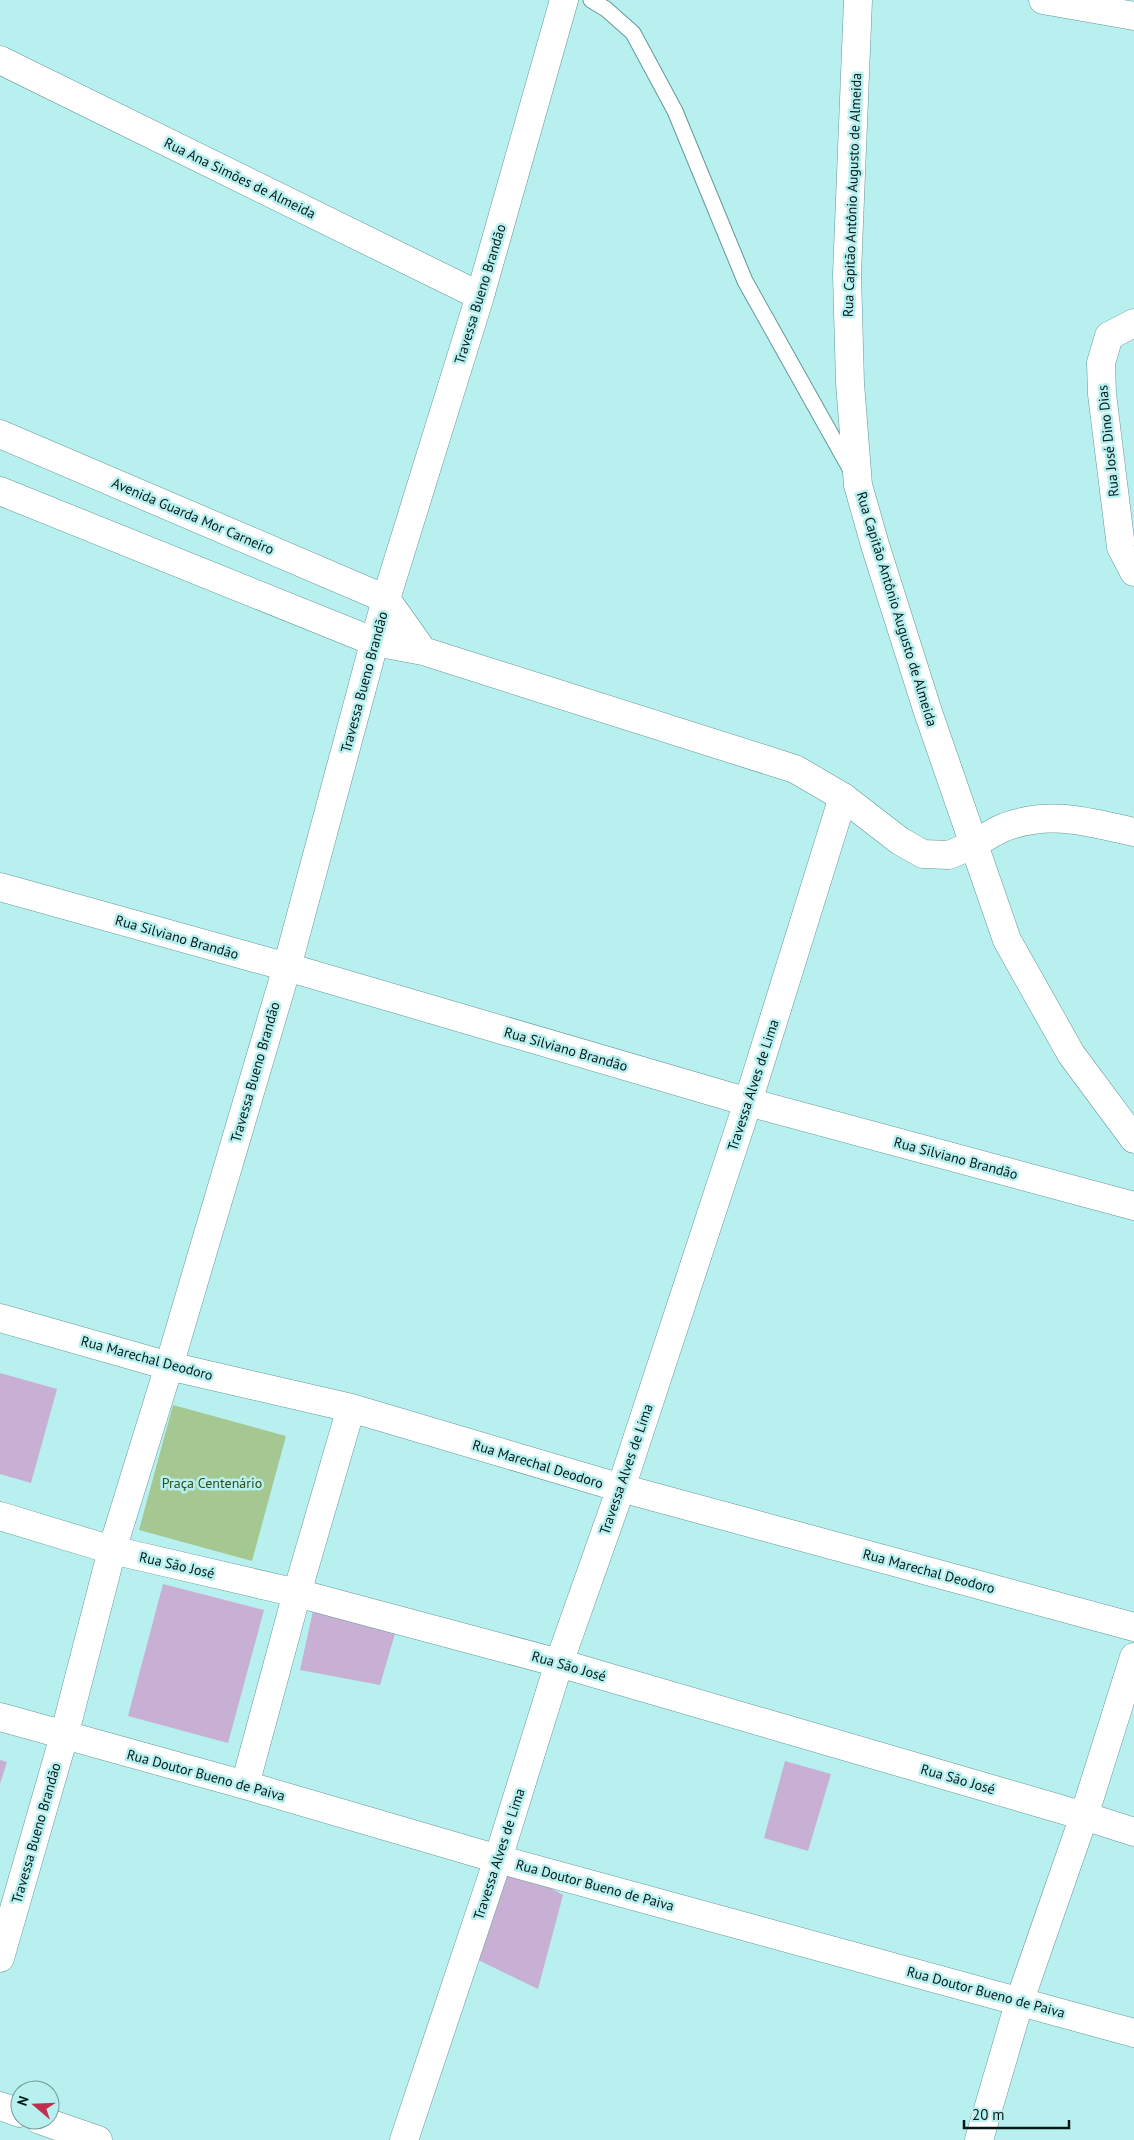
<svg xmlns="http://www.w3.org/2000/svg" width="1134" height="2140" viewBox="0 0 1134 2140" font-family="'PT Sans',sans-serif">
<rect width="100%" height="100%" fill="#b8f0ef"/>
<path fill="#a5c791" d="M173,1405l113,31 -34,125 -113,-31z"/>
<path fill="#c8afd4" d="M0,1373l57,16 -26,94 -31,-9z
M163,1584l101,26 -36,133 -100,-27z
M313,1611l86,9 -19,65 -80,-15z
M0,1760l7,2 -7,22z
M785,1761l46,13 -23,77 -44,-13z
M498,1859l65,36 -25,94 -72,-35z"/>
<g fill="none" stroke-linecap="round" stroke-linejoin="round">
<g stroke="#639897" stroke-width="17">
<path id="lane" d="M591,0l15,9 27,24 42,78 70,170 107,191"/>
</g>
<g stroke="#639897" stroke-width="29">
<path id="street" d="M1043,0l91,16
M0,60l480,236
M1134,323l-25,13 -8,27 1,31 19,153 13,25
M975,844c9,-6 20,-13 30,-17 46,-17 83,-5 129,5
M0,887l287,80 461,135 386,104
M0,1318l169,48 182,42 270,80 513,139
M0,1516l112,34 185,43 262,70 525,153 50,16
M0,1717l245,68 253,74 636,174
M245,1785l52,-192 54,-185
M0,1958l64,-222 48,-186 57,-184 118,-399 99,-368 94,-303 84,-296
M404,2140l94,-281 61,-196 62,-175 127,-386 95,-305"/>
</g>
<g stroke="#639897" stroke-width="29">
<path id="secondary" d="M858,0l-11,274 3,109 8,102 17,60 53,167 79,228 64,114 63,85
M0,434l386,165 37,52
M0,491l375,151 48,9 372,118 48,28 57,44 23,13 26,1 26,-11
M0,2106l20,7
M40,2120l58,20
M979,2140l41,-140 64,-184 50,-159"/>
</g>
<use href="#lane" stroke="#fff" stroke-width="15"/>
<use href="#street" stroke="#fff" stroke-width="28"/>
<use href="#secondary" stroke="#fff" stroke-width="28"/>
</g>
<g text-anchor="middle" stroke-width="5" stroke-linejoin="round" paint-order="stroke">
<g font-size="14" fill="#041919" stroke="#b8f0ef">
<text transform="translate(240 178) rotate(26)" y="5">Rua Ana Simões de Almeida</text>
<text transform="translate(852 195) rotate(-88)" y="5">Rua Capitão Antônio Augusto de Almeida</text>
<text transform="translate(480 294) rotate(-73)" y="5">Travessa Bueno Brandão</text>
<text transform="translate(1108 441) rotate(-96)" y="5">Rua José Dino Dias</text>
<text transform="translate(193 516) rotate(23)" y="5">Avenida Guarda Mor Carneiro</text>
<text transform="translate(897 609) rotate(73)" y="5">Rua Capitão Antônio Augusto de Almeida</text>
<text transform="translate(364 682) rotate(-75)" y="5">Travessa Bueno Brandão</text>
<text transform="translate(177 937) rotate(16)" y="5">Rua Silviano Brandão</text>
<text transform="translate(566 1049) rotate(16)" y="5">Rua Silviano Brandão</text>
<text transform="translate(255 1072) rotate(-74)" y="5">Travessa Bueno Brandão</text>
<text transform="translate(753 1085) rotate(-72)" y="5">Travessa Alves de Lima</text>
<text transform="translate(956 1158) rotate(15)" y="5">Rua Silviano Brandão</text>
<text transform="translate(147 1358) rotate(15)" y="5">Rua Marechal Deodoro</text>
<text transform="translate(538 1464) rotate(17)" y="5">Rua Marechal Deodoro</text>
<text transform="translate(626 1469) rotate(-71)" y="5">Travessa Alves de Lima</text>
<text transform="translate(177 1565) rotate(13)" y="5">Rua São José</text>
<text transform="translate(929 1571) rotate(15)" y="5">Rua Marechal Deodoro</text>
<text transform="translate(569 1666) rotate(16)" y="5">Rua São José</text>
<text transform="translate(206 1775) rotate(15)" y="5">Rua Doutor Bueno de Paiva</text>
<text transform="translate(958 1779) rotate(16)" y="5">Rua São José</text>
<text transform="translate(36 1833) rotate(-74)" y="5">Travessa Bueno Brandão</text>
<text transform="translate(499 1854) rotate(-72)" y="5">Travessa Alves de Lima</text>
<text transform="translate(595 1885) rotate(15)" y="5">Rua Doutor Bueno de Paiva</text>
<text transform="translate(986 1992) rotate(15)" y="5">Rua Doutor Bueno de Paiva</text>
</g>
<g font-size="14" fill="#2f5015" stroke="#b8f0ef">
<text x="212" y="1488">Praça Centenário</text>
</g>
</g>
<g transform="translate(35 2105) rotate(289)"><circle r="24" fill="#b8f0ef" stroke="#709a99"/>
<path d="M0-4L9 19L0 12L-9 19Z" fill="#c0304e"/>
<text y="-8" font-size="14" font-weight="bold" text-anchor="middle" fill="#041919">N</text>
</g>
<path d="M964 2120v8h105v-8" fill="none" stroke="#041919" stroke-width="2.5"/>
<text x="972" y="2120" font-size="15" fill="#041919" stroke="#b8f0ef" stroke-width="4" paint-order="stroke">20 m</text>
</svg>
